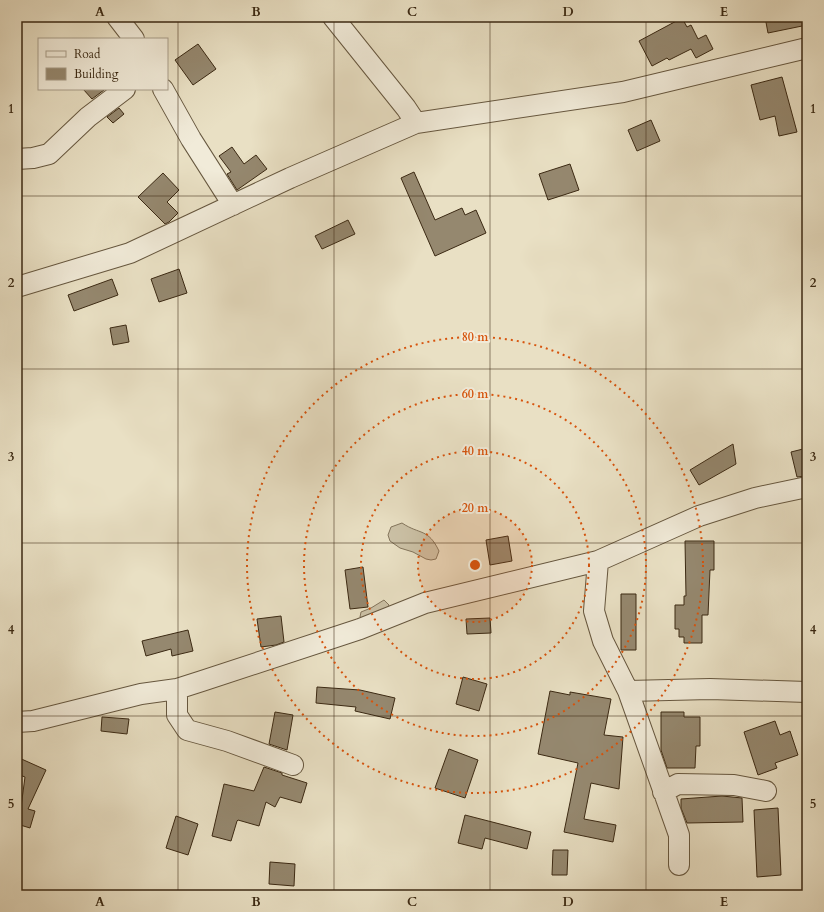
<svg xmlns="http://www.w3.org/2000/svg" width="824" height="912" viewBox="0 0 824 912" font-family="Cardo,serif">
<rect width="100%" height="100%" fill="#e9e0c4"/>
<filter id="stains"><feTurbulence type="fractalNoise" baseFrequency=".005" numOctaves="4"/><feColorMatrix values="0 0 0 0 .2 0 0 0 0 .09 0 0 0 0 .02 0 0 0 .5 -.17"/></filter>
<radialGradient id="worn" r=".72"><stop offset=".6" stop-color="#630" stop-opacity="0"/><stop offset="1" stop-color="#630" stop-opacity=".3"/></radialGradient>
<path fill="#cbc1a6" stroke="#83755c" d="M402,523c18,12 26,5 37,28l-3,8 -5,1 -5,-1 -13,-7 -13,-4 -10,-7 -2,-6 3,-8z
M384,600l5,5 -2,5 -21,9 -6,-2 1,-5 10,-4z"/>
<path fill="#95886f" stroke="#3b2913" d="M765,17h42v8l-39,8z
M682,18l5,9 4,-2 7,14 8,-4 7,14 -17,9 -5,-9 -22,11 -2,-2 -15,8 -13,-25z
M198,44l18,25 -23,16 -18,-25z
M782,77l15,55 -18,4 -4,-20 -15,4 -9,-35z
M83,89h20l1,1 -12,9z
M119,108l5,6 -11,9 -6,-6z
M651,120l9,21 -23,10 -9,-21z
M232,147l12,17 12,-9 11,14 -30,21 -10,-16 4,-2 -12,-16z
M570,164l9,26 -31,10 -9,-26z
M414,172l21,48 27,-12 3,7 11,-5 10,23 -51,23 -34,-78z
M163,173l16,17 -12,12 11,11 -9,9 -4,2 -27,-27z
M348,220l7,14 -33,15 -7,-13z
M179,269l8,24 -28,9 -8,-23z
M112,279l6,16 -44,16 -6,-16z
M126,325l3,17 -16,3 -3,-17z
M733,444l3,20 -37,21 -9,-15z
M807,448v28l-10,1 -6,-25z
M508,536l4,25 -22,4 -4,-25z
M685,541h29v29h-4l-2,45h-6v28h-18v-6h-5v-8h-4v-24h9v-9h2z
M363,567l5,40 -18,2 -5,-39z
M621,594h15v56h-15z
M281,616l3,26 -8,3 -15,2 -4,-28z
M490,618l1,15 -24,1 -1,-15z
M188,630l5,21 -21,5 -1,-7 -25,7 -4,-15z
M463,677l24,7 -8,27 -23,-7z
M317,687l43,3 35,8 -5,21 -35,-8 1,-4 -40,-4z
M550,691l20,4v-3l41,7 -7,36 19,2 -4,52 -28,-6 -7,36 32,6 -3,17 -49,-10 14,-69 -40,-9z
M275,712l18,3 -6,35 -18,-6z
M661,712h23v5h16v29h-4l-1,22h-28l-6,-18z
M102,717l27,2 -2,15 -26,-3z
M775,721l5,14 10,-4 8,24 -23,8 2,5 -19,7 -14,-43z
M449,749l29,11 -13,38 -30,-10z
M17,757l29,13 -18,39 7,2 -5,17 -13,-4v-19l4,2 4,-30 -8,-3z
M264,767l18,6v2l25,8 -6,20 -21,-6 -5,10 -9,-5 -7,24 -21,-6 -1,1 -6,20 -19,-5 12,-52 30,7z
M722,796l20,2 1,24 -56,1 -6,-15v-9z
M778,808l3,67 -24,2 -3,-67z
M465,815l66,17 -4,17 -42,-11 -3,11 -24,-6z
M176,816l22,8 -10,31 -22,-7z
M553,850h15l-1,25h-15z
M270,862l25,2 -1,22 -25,-2z"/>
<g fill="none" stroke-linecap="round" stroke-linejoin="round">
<g stroke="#66573f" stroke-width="22">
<path id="minor" d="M117,17l17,22
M333,17l73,91 10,15
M163,89l28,50 42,66
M17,159l16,-1 16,-4 39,-37 37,-28
M17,287l113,-34 160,-75 126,-55 207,-31 184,-44
M598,561l-4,50 9,30 25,50 51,144v30
M177,689v26l10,15 40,11 66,24
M628,691l82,-2 97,3
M17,722l16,-1 108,-27 36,-5 25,-8 158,-52 65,-26 173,-42 101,-45 56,-18 52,-11
M663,792l15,-8 56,1 32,6"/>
</g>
<use href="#minor" stroke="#f1ebd9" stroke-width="20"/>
</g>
<path fill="none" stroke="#3b2913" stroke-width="1" stroke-opacity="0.55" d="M178,17v878M334,17v878M490,17v878M646,17v878M17,196h790M17,369h790M17,543h790M17,716h790"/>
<circle cx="475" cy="565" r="57" fill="#d7540d" fill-opacity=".12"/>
<g fill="none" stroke="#d7540d" stroke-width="2" stroke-dasharray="2 4">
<circle cx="475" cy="565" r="57"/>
<circle cx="475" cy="565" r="114"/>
<circle cx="475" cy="565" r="171"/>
<circle cx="475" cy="565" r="228"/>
</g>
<circle cx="475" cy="565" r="6" fill="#d7540d" stroke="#f1ebd9" stroke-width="2"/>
<g font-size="12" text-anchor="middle" font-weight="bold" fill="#d7540d" stroke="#f1ebd9" stroke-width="4" stroke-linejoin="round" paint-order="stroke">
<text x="475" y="341">80 m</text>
<text x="475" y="398">60 m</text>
<text x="475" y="455">40 m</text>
<text x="475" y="512">20 m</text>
</g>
<rect width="824" height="912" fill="none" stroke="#e9e0c4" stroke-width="44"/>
<rect x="38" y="38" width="130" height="52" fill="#f1ebd9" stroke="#a89d8a"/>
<rect x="46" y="51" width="20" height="6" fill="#f1ebd9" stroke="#a89d8a"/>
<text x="74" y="58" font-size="12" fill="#3b2913">Road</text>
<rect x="46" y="68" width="20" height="12" fill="#95886f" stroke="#a89d8a"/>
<text x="74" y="78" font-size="12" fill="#3b2913">Building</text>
<rect x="22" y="22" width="780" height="868" fill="none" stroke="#3b2913" stroke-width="1.5"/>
<g font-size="13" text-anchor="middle" font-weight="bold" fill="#3b2913">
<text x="100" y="16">A</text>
<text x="256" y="16">B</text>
<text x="412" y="16">C</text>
<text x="568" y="16">D</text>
<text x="724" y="16">E</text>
<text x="11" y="113">1</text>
<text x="813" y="113">1</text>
<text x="11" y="287">2</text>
<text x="813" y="287">2</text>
<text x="11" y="461">3</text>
<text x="813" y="461">3</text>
<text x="11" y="634">4</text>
<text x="813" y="634">4</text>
<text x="11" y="808">5</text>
<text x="813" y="808">5</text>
<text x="100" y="906">A</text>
<text x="256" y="906">B</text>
<text x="412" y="906">C</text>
<text x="568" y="906">D</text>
<text x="724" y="906">E</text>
</g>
<rect width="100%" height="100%" filter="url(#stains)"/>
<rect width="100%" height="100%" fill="url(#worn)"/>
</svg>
